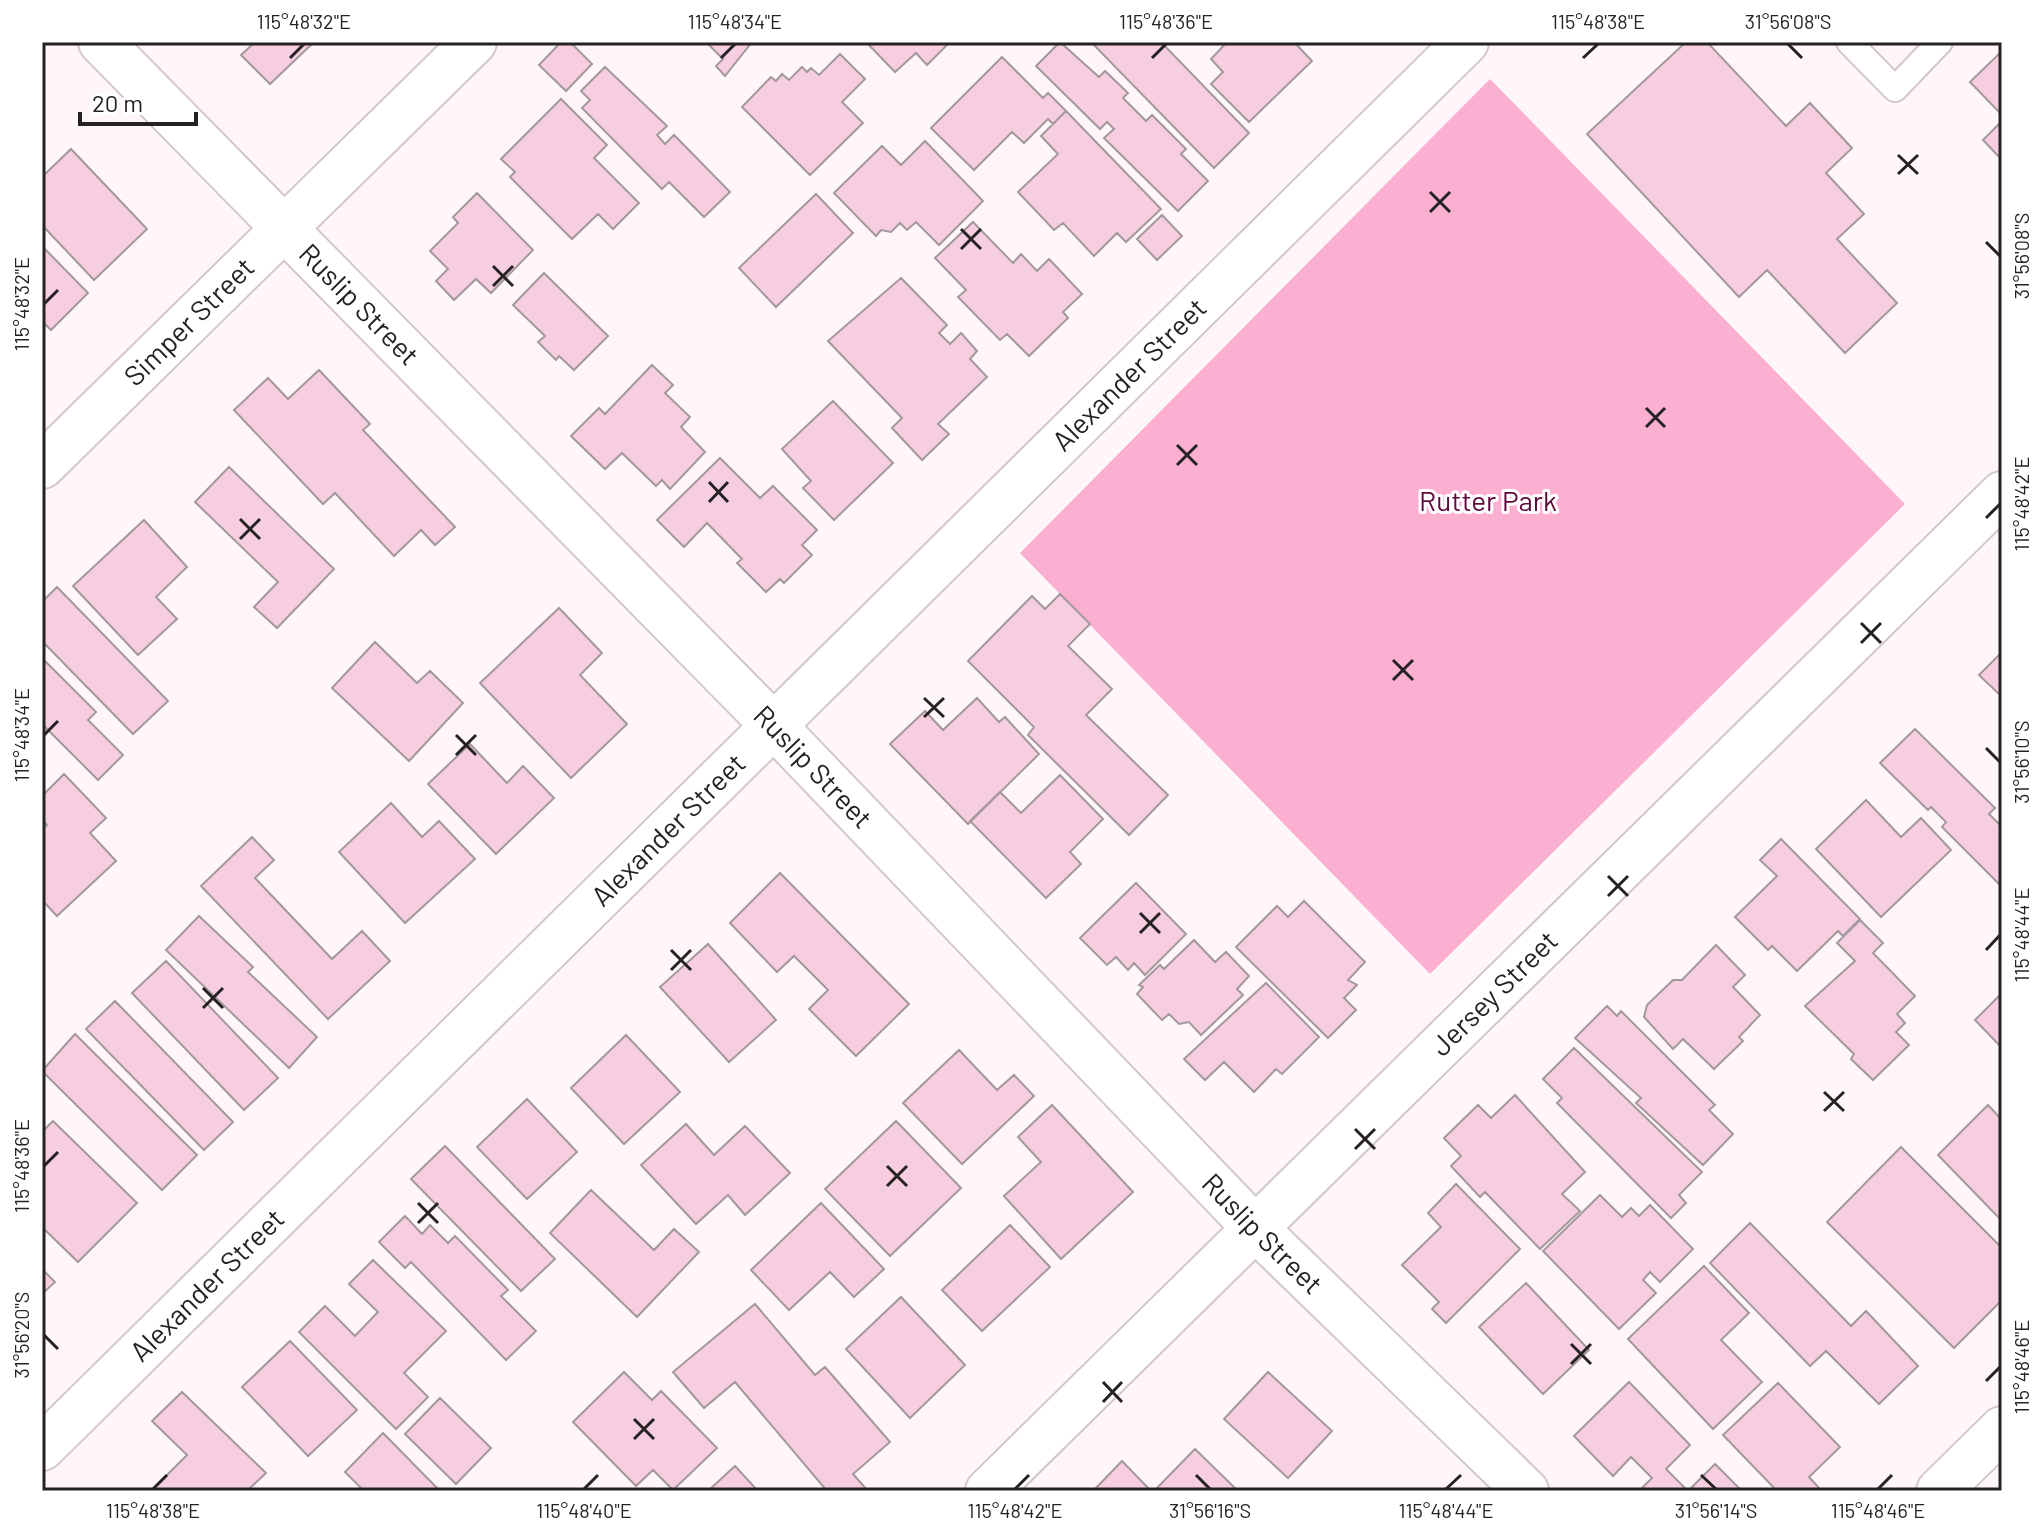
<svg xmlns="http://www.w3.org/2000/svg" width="2044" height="1533" viewBox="0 0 2044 1533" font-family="Barlow,sans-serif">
<rect width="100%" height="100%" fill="#fef6f9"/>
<path fill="#fbb0d2" d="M1490,79l415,425 -475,470 -410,-421z"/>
<path fill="#f7cee0" stroke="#a4989d" stroke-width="2" d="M255,42h59l-44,42 -29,-29z
M561,42h9l22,22 -26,27 -27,-26z
M706,42h46l-27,34 -9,-10 7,-7z
M866,42h84l-23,23 -11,-12 -21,19z
M1060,42l39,35 6,-6 23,22 -5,5 23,23 6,-6 34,34 -5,5 27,27 -30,30 -74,-73 10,-9 -7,-7 -7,7 -64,-63z
M1091,42h70l88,91 -35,35z
M1227,42h67l18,19 -63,61 -38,-38 12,-12 -12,-13z
M1686,42h21l79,84 24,-23 42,45 -26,25 38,41 -27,25 60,64 -52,50 -78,-83 -28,27 -152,-163z
M2002,51v64l-32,-33z
M840,54l25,25 -23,23 21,21 -53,52 -68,-68 29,-30 5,4 6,-7 7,6 13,-13 5,5 4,-4 8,7z
M1002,57l41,41 5,-5 18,18 -13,13 -5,-5 -24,24 -12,-11 -38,38 -43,-42z
M605,67l62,59 -10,9 8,9 9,-9 56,57 -26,25 -35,-35 -7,7 -80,-81 8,-8 -9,-9z
M561,99l46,46 -13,13 45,45 -26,26 -15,-15 -26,25 -62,-62 5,-5 -14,-13z
M1066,111l95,98 -35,33 -9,-9 -23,23 -31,-33 -9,7 -36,-38 40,-38 -17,-18z
M2002,121v39l-19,-20z
M925,141l58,60 -44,44 -23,-23 -9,8 -7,-7 -9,9 -10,-2 -5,6 -42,-43 48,-47 19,19z
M71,149l76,80 -53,51 -52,-55v-48z
M477,193l56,57 -42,43 -15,-14 -22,21 -18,-19 12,-12 -18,-18 28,-28 -5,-6z
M816,194l37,39 -77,74 -37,-39z
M1162,215l20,21 -25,24 -20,-21z
M973,222l40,41 8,-9 16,17 12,-12 33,35 -19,18 5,6 -39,38 -22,-22 -7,6 -42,-43 8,-7 -31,-32z
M42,246l46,47 -37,37 -9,-9z
M544,273l64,63 -34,34 -15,-14 -3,4 -18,-18 7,-6 -32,-31z
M901,278l46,47 -8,8 11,11 11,-11 16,18 -7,8 17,18 -49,47 11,10 -27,26 -30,-32 10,-10 -74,-77z
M652,365l21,20 -8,8 25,24 -9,10 24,25 -35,37 -8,-9 -6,6 -34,-33 -17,16 -34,-33 28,-28 6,6z
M319,370l51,54 -7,6 92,97 -20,18 -14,-15 -27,26 -59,-63 -12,11 -89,-94 34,-32 20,21z
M833,401l60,62 -59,57 -31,-32 8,-7 -29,-32z
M720,458l40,40 13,-12 44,44 -15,15 10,10 -28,28 -4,-4 -14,13 -29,-29 5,-4 -35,-36 -23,24 -27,-27z
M229,467l105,102 -57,59 -23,-21 24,-25 -83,-80z
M144,520l43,47 -31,30 21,22 -39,36 -65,-69z
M57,587l111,114 -35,33 -91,-93v-39z
M1060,594l30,30 -22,22 44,43 -26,26 82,80 -39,40 -101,-100 6,-8 -66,-66 64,-65 13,13z
M559,608l43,45 -22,22 47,49 -56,54 -91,-95z
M375,642l42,41 13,-12 33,32 -54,58 -77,-73z
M2002,652v45l-23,-22z
M42,658l54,54 -8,8 35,35 -25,25 -56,-56z
M977,698l22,24 6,-5 34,37 -71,70 -78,-80 35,-33 18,19z
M1915,729l80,79 -6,6 13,13v60l-60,-60 4,-5 -15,-15 -3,3 -48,-47z
M470,744l37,39 16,-17 31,32 -58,56 -68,-70z
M64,774l42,44 -16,15 26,28 -59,55 -15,-16v-70l5,-5 -5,-6v-23z
M1060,775l43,44 -33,33 11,12 -35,34 -76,-77 30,-29 21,21z
M1866,800l35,37 20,-19 30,32 -70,67 -65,-68z
M391,803l31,34 17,-16 36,38 -70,64 -66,-71z
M252,837l22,23 -19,18 77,81 30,-28 28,30 -62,58 -127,-133z
M1781,839l79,80 -17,17 -5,-5 -41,40 -25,-25 -4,4 -33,-33 42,-41 -17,-16z
M780,873l129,131 -53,52 -47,-47 19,-19 -34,-34 -17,16 -47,-49z
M1136,883l50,51 -41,41 -11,-12 -6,7 -12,-13 -9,8 -27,-27z
M1304,901l61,61 -17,18 9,5 -13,13 12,12 -28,28 -92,-91 41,-41 11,11z
M199,916l54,51 -5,5 69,65 -28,31 -123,-118z
M1860,920l23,23 -10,10 42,43 -18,18 8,9 -9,9 13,13 -36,35 -22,-21 3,-5 -49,-48 50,-45 -18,-18z
M1194,940l21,22 11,-10 23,24 -12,13 6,6 -42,40 -12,-13 -10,2 -10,-10 -7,6 -25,-26 6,-7 -4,-2 21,-20 4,4z
M708,944l68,76 -47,42 -69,-75z
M1716,945l29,30 -12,12 27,28 -21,22 4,4 -29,28 -31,-30 -10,10 -29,-32 3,-12 26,-25h9z
M166,961l112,117 -34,32 -112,-117z
M1266,983l53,54 -37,37 -6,-5 -22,23 -30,-30 -19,18 -21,-21z
M2002,993v55l-27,-28z
M115,1001l118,121 -29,28 -118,-121z
M1607,1006l10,10 4,-5 94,94 -6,5 24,24 -30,31 -67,-62 5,-5 -66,-60z
M75,1034l122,121 -35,35 -120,-119z
M626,1035l54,57 -56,52 -53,-56z
M1574,1048l128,124 -23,23 7,8 -15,15 -114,-115 5,-5 -19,-19z
M959,1050l38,40 17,-15 20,21 -72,68 -59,-61z
M1515,1095l70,77 -23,22 18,17 -40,38 -55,-57 -5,5 -29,-31 10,-10 -17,-18 34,-33 13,13z
M527,1099l50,53 -50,47 -50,-52z
M1052,1105l81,87 -72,67 -57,-63 37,-34 -23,-25z
M1988,1105l14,15v101l-64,-66z
M53,1121l84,82 -59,59 -36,-35v-95z
M896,1121l65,67 -71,68 -65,-67z
M686,1124l28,31 31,-29 45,47 -45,42 -17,-20 -32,29 -55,-59z
M445,1146l110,113 -34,32 -110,-112z
M1901,1147l101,101v52l-48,48 -127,-126z
M1456,1184l64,65 -74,74 -14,-14 7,-7 -37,-37 39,-38 -13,-14z
M591,1190l63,60 20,-21 25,23 -62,65 -87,-84z
M1600,1195l22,22 9,-9 8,8 11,-11 43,44 -33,33 -10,-10 -7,8 13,13 -37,36 -76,-78z
M821,1203l63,66 -30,28 -24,-25 -41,38 -38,-40z
M405,1216l17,18 8,-9 18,18 7,-7 53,54 -7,6 35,35 -30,29 -95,-98 -6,6 -26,-26z
M1750,1223l101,103 15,-15 52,55 -39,38 -53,-53 -16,15 -100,-103z
M1010,1225l40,42 -68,64 -40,-41z
M373,1260l73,71 -42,42 24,24 -32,32 -97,-97 26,-26 30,30 23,-24 -29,-28z
M1704,1266l45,47 -28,27 41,42 -49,47 -85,-90z
M42,1269l13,13 -13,12z
M1526,1283l63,67 -46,44 -64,-67z
M901,1297l64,68 -55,53 -64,-69z
M755,1304l60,71 10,-8 65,75 -37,32 15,17h-41l-92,-109 -31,26 -31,-36z
M290,1341l67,69 -49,46 -66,-69z
M624,1372l28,28 9,-9 56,57 -44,42 -20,-20 -17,16 -63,-64z
M1268,1372l64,59 -44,47 -64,-59z
M1629,1382l61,63 -24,24 22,22h-49l13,-13 -21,-21 -18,19 -39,-40z
M1778,1383l62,64 -31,30 10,11 -3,3h-39l-54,-56z
M182,1392l84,81 -19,18h-96l36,-36 -35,-34z
M440,1398l51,50 -35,36 -51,-50z
M383,1433l57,58h-76l-19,-19z
M1195,1449l43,42h-84z
M1122,1461l29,30h-58z
M1715,1464l27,27h-54z
M735,1466l23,25h-50z"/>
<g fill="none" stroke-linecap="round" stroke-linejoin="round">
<g stroke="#d4c7cc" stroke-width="28">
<path id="lane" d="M1849,42l46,47 45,-47"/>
</g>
<g stroke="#d4c7cc" stroke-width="48">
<g id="street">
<path id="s1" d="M101,42l673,684 481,502 271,263"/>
<path id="s2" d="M42,466l432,-424"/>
<path id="s3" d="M42,1448l1424,-1406"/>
<path id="s4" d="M988,1491l1014,-997"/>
<path d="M1939,1491l63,-62"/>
</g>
</g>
<use href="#lane" stroke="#fff" stroke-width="24"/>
<use href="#street" stroke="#fff" stroke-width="44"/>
</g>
<path fill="none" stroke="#262224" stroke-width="3" d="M1788,44l14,14M290,58l14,-14M721,58l14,-14M1152,58l14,-14M1583,58l15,-14M1898,155l20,19M1898,174l20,-19M1430,192l20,20M1430,212l20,-20M961,229l20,20M1986,242l14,14M961,249l20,-20M493,266l20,20M493,286l20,-20M44,304l14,-14M1646,408l19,19M1646,427l19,-19M1177,445l20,20M1177,465l20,-20M709,482l19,20M709,502l19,-20M1986,518l14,-14M240,519l20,20M240,539l20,-20M1861,623l20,20M1861,643l20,-20M1393,660l20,20M1393,680l20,-20M924,698l20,19M924,717l20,-19M44,735l14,-14M456,735l20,20M1986,748l14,14M456,755l20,-20M1608,876l20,20M1608,896l20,-20M1140,913l20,20M1140,933l20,-20M671,950l20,20M1986,950l14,-15M671,970l20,-20M203,988l20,20M203,1008l20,-20M1824,1092l20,19M1824,1111l20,-19M1355,1129l20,20M1355,1149l20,-20M44,1166l14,-14M887,1166l20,20M887,1186l20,-20M418,1203l20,20M418,1223l20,-20M44,1335l14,14M1571,1344l20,20M1571,1364l20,-20M1986,1381l14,-14M1103,1382l19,20M1103,1402l19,-20M634,1419l20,20M634,1439l20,-20M1196,1475l14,14M1701,1475l15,14M153,1489l14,-14M584,1489l14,-14M1015,1489l14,-14M1446,1489l15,-14M1878,1489l14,-14"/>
<g text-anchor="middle" stroke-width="6" stroke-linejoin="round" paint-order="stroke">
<g font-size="28" fill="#262224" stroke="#fff">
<text dy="10" stroke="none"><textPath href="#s1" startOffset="368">Ruslip Street</textPath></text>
<text dy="10" stroke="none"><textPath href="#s2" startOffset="206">Simper Street</textPath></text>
<text dy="10" stroke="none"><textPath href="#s3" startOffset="1528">Alexander Street</textPath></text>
<text dy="10" stroke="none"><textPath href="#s1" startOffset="1016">Ruslip Street</textPath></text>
<text dy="10" stroke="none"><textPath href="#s3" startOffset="880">Alexander Street</textPath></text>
<text dy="10" stroke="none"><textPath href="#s4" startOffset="710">Jersey Street</textPath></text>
<text dy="10" stroke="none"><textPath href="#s1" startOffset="1664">Ruslip Street</textPath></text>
<text dy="10" stroke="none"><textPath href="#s3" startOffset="232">Alexander Street</textPath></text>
</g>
<g font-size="28" fill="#5f073c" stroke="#fff">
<text x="1488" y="511">Rutter Park</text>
</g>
</g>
<rect width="2044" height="1533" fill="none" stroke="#ffffff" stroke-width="88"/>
<path d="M80 112v12h116v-12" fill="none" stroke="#262224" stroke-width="4"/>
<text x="92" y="112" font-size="24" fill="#262224" stroke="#ffffff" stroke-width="6" paint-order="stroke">20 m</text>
<rect x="44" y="44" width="1956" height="1445" fill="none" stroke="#262224" stroke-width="3"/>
<g font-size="20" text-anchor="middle" fill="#262224">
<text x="304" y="29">115°48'32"E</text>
<text x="735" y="29">115°48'34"E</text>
<text x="1166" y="29">115°48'36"E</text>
<text x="1598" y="29">115°48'38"E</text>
<text x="1788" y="29">31°56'08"S</text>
<text transform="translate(2022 256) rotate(-90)" y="7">31°56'08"S</text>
<text transform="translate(22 304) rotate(-90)" y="7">115°48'32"E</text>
<text transform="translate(2022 504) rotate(-90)" y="7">115°48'42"E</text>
<text transform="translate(22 735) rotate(-90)" y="7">115°48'34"E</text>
<text transform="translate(2022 762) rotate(-90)" y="7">31°56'10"S</text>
<text transform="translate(2022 935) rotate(-90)" y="7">115°48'44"E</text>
<text transform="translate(22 1166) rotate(-90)" y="7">115°48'36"E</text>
<text transform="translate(22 1335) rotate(-90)" y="7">31°56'20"S</text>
<text transform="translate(2022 1367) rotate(-90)" y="7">115°48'46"E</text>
<text x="153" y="1518">115°48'38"E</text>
<text x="584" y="1518">115°48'40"E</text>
<text x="1015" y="1518">115°48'42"E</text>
<text x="1210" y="1518">31°56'16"S</text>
<text x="1446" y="1518">115°48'44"E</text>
<text x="1716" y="1518">31°56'14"S</text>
<text x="1878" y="1518">115°48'46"E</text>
</g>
</svg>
